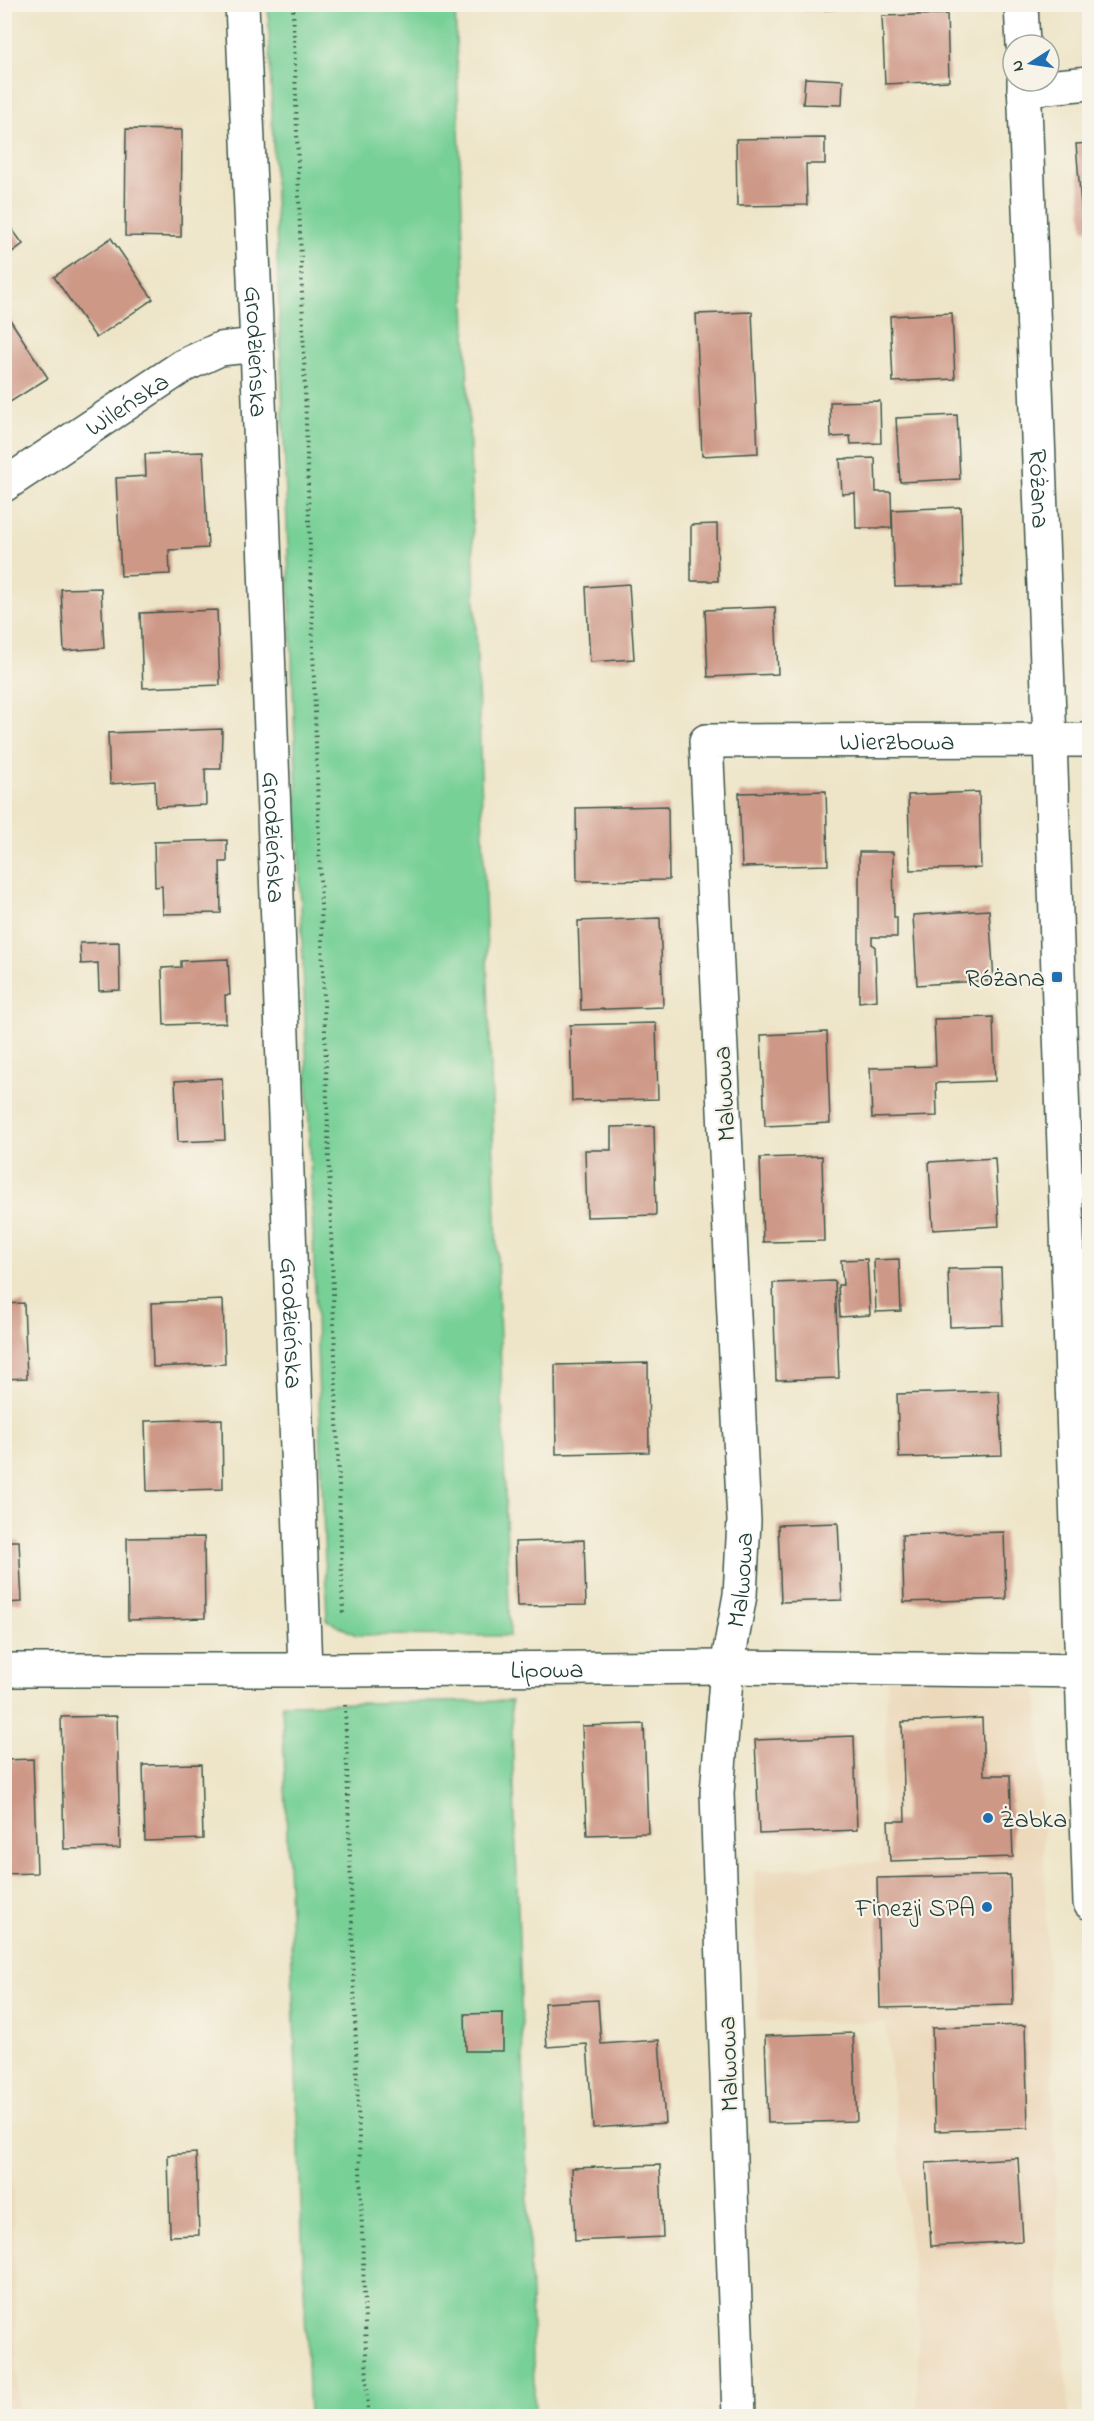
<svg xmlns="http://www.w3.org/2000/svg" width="1094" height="2421" viewBox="0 0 1094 2421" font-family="'Indie Flower',sans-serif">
<rect width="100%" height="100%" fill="#f7f3e8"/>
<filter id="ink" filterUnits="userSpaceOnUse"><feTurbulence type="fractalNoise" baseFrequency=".0167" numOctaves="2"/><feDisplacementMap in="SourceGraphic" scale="12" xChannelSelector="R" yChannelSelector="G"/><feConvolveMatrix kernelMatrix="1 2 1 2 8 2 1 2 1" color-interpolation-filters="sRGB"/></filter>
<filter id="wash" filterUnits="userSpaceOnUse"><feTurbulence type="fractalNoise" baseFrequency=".008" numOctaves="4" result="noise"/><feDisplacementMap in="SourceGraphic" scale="24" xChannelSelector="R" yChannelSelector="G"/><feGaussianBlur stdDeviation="1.35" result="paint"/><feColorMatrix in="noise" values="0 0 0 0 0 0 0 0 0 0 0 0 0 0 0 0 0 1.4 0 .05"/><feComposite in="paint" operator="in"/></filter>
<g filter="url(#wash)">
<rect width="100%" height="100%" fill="#eee5c8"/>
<path fill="#ecd8ba" d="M888,1668l149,2 24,650 8,96h-152l2,-93 -34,-300 -127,-2 -4,-150 126,-9z
M5,1989l7,171 6,256h-14z"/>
<path fill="#77d096" stroke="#4b8665" stroke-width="1.5" d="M268,5h187l55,1631 -154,-1 -29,-15z
M511,1701l24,715h-226l-27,-712z"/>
<g id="blocks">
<path fill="#ce9887" d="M803,4h61v4l-61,3z
M1083,4h7v23h-5z
M947,14l2,67 -64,3 -3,-68z
M805,78l38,2 -1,25 -39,-1z
M126,129l56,1 -1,107 -56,-1z
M825,138v26h-19l1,41 -70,1 -1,-67z
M1090,143v86l-7,1 -7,-86z
M4,218l19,26 -19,14z
M111,238l42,61 -57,39 -42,-61z
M752,312l6,141 -56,3 -6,-142z
M952,313l3,66 -62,3 -3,-66z
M9,318l39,60 -44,28v-85z
M880,401l1,42 -30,1 -1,-8 -19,1 -1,-35z
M957,415l3,64 -60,3 -4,-64z
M203,452l5,96 -39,2 1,24 -49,2 -5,-98 30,-2 -1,-22z
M875,458l1,34h15l1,36h-36l-1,-35 -13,1 -2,-35z
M961,507l2,78 -68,2 -3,-77z
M717,524l1,57h-27v-56z
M629,584l5,75 -44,3 -4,-75z
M101,588l3,60 -40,3 -3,-62z
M775,607l3,67 -70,3 -3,-67z
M217,610l3,75 -77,3 -3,-75z
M222,729l-1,40h-16l1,36 -50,2 -1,-26 -45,3 -2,-51z
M826,791l2,74 -86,2 -3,-74z
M979,792l2,76 -71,2 -2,-75z
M668,806l1,74 -92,1 -1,-73z
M227,840v22h-7l1,51 -58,1 -1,-28 -7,1 -1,-45z
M859,852h34l1,65h3v20h-25v7l3,2 2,54 -18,2z
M989,910l5,70 -77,5 -4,-70z
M660,918l3,89 -82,3 -3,-89z
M119,942l1,48 -21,1 -1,-28 -17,1 -1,-21z
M228,959l2,36h-5l1,28 -62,2 -2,-57 19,-1v-6z
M993,1017l2,64 -59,2 1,33 -65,2 -2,-50 66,-2 -2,-47z
M656,1023l2,76 -86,2 -2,-76z
M827,1032l3,91 -65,3 -4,-91z
M222,1078l3,62 -47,2 -3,-61z
M654,1126l2,89 -69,2 -2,-67h26v-23z
M822,1156l2,85 -61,1 -3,-84z
M995,1158l4,68 -66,4 -4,-68z
M867,1259l3,56 -30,2 -2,-32h5l-2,-25z
M899,1259l2,52 -25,1 -2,-52z
M1001,1268l2,57 -53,2 -2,-58z
M835,1281l4,97 -63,2 -3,-97z
M223,1300l2,64 -72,3 -2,-64z
M24,1303l3,75 -23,1v-75z
M648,1363l1,89 -93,2 -1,-89z
M999,1391l3,64 -103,3 -2,-64z
M222,1419l1,70 -76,2 -2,-70z
M838,1523l4,77 -61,2 -3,-77z
M1004,1532l2,67 -102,3 -2,-67z
M204,1537l1,81 -77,2 -1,-82z
M584,1540l2,65 -69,1 -2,-64z
M4,1541h15l3,61 -18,1z
M117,1716l3,132 -56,1 -3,-132z
M982,1718l2,57h26l3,82 -123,4 -2,-40h17l-3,-99z
M644,1724l4,109 -61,2 -5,-109z
M854,1736l3,94 -98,4 -4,-94z
M33,1759l4,114 -33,1v-114z
M201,1764l2,75 -58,2 -2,-76z
M1010,1875l3,130 -133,3 -3,-130z
M598,2000l3,44 58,-4 6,83 -72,5 -6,-84 -40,3 -3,-44z
M503,2013v38h-37l-1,-37z
M1025,2025l3,103 -93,3 -3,-103z
M853,2033l4,88 -89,2 -3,-87z
M196,2153l3,82 -29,1 -2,-81z
M1018,2158l5,83 -92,5 -5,-83z
M660,2165l3,72 -88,4 -3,-73z"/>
</g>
</g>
<g filter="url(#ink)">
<use href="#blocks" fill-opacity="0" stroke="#3e564a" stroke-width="1.5"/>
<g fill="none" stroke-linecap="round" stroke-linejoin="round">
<g stroke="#3e564a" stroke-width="36">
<g id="street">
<path id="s1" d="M242,4l15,341 48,1325"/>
<path d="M1021,4l2,41"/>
<path id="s2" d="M1024,81l26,659 40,1163"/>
<path d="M1024,89l66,-6"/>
<path id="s3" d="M4,485l179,-119 37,-17 37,-4"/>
<path id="s4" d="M4,1670h340l383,-3 363,4"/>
<path id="s5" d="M739,2416l-22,-623 10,-126 13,-72 4,-74 -38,-780 384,-1"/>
</g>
</g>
<path stroke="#3e564a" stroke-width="4" stroke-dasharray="1.5 4.5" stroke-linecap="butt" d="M293,4l50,1610
M345,1705l23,711"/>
<use href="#street" stroke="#fff" stroke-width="33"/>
</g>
</g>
<g fill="#1f6fb2" stroke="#f7f3e8" stroke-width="2">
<rect x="1051" y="971" width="12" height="12" rx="3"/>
<circle cx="988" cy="1818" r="6"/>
<circle cx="987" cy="1907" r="6"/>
</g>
<g text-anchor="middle" stroke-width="4.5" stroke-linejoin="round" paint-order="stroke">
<g font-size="26" fill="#1f3d34" stroke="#f7f3e8">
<text dy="9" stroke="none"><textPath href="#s1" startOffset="348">Grodzieńska</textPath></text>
<text dy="9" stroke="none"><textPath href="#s3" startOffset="147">Wileńska</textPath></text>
<text dy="9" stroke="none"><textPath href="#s2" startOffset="408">Różana</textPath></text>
<text dy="9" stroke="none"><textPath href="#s5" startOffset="1869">Wierzbowa</textPath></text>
<text dy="9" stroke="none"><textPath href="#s1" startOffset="834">Grodzieńska</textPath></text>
<text transform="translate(723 1094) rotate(-93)" y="9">Malwowa</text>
<text dy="9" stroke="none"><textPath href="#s1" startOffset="1320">Grodzieńska</textPath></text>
<text dy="9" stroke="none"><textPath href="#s5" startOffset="838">Malwowa</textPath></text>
<text dy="9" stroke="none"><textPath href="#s4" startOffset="543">Lipowa</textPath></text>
<text transform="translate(727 2064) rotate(-92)" y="9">Malwowa</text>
</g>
<g font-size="26" fill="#1f3d34" stroke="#f7f3e8" text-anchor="end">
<text x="1045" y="986">Różana</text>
<text x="1000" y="1827" text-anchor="start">Żabka</text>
<text x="975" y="1916">Finezji SPA</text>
</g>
</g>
<rect width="1094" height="2421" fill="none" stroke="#f7f3e8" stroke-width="24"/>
<g transform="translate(1031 63) rotate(258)"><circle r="28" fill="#f7f3e8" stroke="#a1aaa0" stroke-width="1.5"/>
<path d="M0-4.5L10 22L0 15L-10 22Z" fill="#1f6fb2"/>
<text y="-9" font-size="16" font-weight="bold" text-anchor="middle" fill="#1f3d34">N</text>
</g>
</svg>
